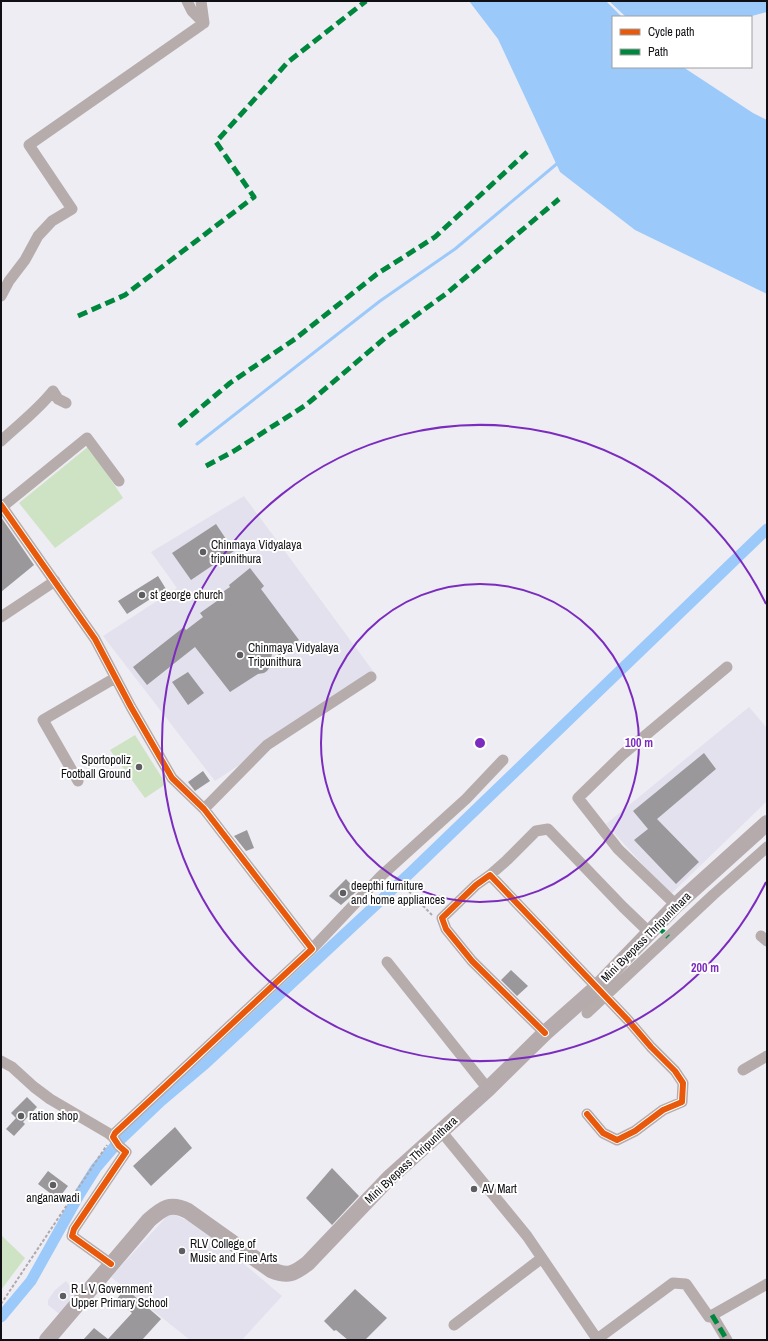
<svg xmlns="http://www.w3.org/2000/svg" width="768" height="1341" viewBox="0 0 768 1341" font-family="'Archivo Narrow',sans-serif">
<rect width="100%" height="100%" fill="#eeedf3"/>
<path fill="#e3e1ee" d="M244,496l132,179 -161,106 -112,-145 74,-48 -26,-36z
M749,707l18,21v73l-97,94 -64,-71z
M170,1213l28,12 84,71 -40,44h-52l-79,-63z
M66,1281l5,6 7,4 -15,22h-5l-10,-8v-5l7,-10z"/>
<path fill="#cee3c4" d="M89,446l34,52 -68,50 -36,-45z
M135,735l31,49 -21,14 -35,-48z
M1,1235l24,23 -24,32z"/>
<path fill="#9bc9fa" d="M469,1h137l16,16h-9v50h70l70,46 14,7v174l-132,-64 -75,-58 -62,-133z
M609,1h158v11l-19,5h-122z"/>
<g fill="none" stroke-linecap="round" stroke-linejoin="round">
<path stroke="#9bc9fa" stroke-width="3" d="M197,444l183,-143 75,-52 104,-87"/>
<path stroke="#9bc9fa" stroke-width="11" d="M1,1317l30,-36 48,-86 17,-27 24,-28 41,-39 45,-38 204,-190 357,-344"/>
</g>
<path fill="#9a989a" d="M1,517l33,48 -33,27z
M216,524l18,27 -43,29 -19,-27z
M250,568l14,18 -3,3 38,51 -19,16 -7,-7 -4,19 -2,3 -3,2 -6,1 -28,18 -35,-45 -48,38 -14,-18 51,-40 2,3 17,-13 -3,-4 24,-17 -3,-3 9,-6 -1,-2z
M158,576l8,13 -39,25 -9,-13z
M188,672l16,21 -16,12 -16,-23z
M704,753l12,16 -59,50 42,43 -23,22 -42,-44 14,-11 -15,-18z
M203,771l7,10 -15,10 -7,-9z
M247,830l7,18 -8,3 -12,-15z
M346,879l11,12 -16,14 -12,-9z
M511,970l17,16 -11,10 -16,-16z
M27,1097l10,10 -14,15 2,2 -11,12 -8,-7 10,-11 -5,-5z
M175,1127l17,21 -41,38 -18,-20z
M332,1168l27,28 -27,29 -26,-27z
M48,1171l20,15 -10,13 -20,-15z
M125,1288l36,31 -19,21h-59l11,-12 14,11 24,-26 -15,-14z
M355,1289l32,29 -22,22h-17l-12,-10 -2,1 -10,-10z"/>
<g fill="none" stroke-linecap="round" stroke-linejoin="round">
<path stroke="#b0a8aa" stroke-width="2" stroke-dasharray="3 2" stroke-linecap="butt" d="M395,877l37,38
M1,1304l106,-159"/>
<path stroke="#b6acac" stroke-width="11" d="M187,1l5,10 12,12
M1,296l8,-15 16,-21 13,-24 14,-15 20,-12 -43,-64 175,-122 -3,-22
M1,441c18,-17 36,-30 52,-50l5,8 8,4
M1,505l94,134 36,68 41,71 32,31 108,140 -197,184 -2,4 6,9 7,6 -52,77 -2,7 39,28
M2,507l85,-69 32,43
M1,617l54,-36
M78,781l-35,-61 72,-42
M204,809l63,-64 104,-68
M490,875l17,-15 29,-29 12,-2 75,78 27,26
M676,905l-58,-56 -40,-51 44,-43 105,-88
M761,936l6,5
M312,949l69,-73 85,-77 37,-39
M387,962l101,127
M587,1013l126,-118 54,-48
M545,1033l-73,-72 -26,-32 -4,-11 34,-33 14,-10 137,144 24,28 24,24 8,12 -1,19 -19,8 -28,21 -18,9 -14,-7 -16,-19
M1,1061l11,6 22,20 16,12 58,34 5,4
M743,1070l24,-14
M441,1131l86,105 70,103
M712,1315l15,25
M454,1325l88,-67
M596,1340l77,-57 13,1 23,33 58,-33"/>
<path stroke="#b5aaac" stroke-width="16" d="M47,1340l102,-120c14,-12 21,-18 39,-9l83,59c17,7 23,4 37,-7l81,-85 99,-89 57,-56 52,-46 79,-82 91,-82"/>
<path stroke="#00873e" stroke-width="5" stroke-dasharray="10 5" stroke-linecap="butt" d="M78,316l47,-21 129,-98 -38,-55 72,-80 78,-61
M179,426l51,-43 65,-44 82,-65 58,-37 92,-85
M206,466l28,-15 72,-46 79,-67 62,-45 112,-94
M657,925l11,12
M712,1315l15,25"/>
<g stroke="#fff" stroke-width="8">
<path id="cycleway" d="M1,505l94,134 36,68 41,71 32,31 108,140 -197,184 -2,4 6,9 7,6 -52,77 -2,7 39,28
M545,1033l-73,-72 -26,-32 -4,-11 34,-33 14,-10 137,144 24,28 24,24 8,12 -1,19 -19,8 -28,21 -18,9 -14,-7 -16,-19"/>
</g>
<use href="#cycleway" stroke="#e8590c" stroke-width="6"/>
</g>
<g fill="none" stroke="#7b2cbf" stroke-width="2">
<circle cx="480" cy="743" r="159"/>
<path d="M766 882A318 318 0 1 1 766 604"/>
</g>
<g fill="#5e5d61" stroke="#fff" stroke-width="1.5">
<circle cx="203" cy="552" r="4"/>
<circle cx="142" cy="595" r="4"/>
<circle cx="240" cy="655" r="4"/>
<circle cx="139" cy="767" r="4"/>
<circle cx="343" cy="893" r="4"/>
<circle cx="21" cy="1116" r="4"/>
<circle cx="53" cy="1185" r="4"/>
<circle cx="474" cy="1189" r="4"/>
<circle cx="182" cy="1251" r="4"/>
<circle cx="63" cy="1296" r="4"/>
</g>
<g text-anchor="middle" stroke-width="4" stroke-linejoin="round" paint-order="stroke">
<g font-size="12" fill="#100f13" stroke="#fff" text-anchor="start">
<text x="211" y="549">Chinmaya Vidyalaya<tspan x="211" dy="14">tripunithura</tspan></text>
<text x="150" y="599">st george church</text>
<text x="248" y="652">Chinmaya Vidyalaya<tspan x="248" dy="14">Tripunithura</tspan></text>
<text x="131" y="764" text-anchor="end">Sportopoliz<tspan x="131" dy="14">Football Ground</tspan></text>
<text x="351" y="890">deepthi furniture<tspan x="351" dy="14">and home appliances</tspan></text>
<text x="29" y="1120">ration shop</text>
<text x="482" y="1193">AV Mart</text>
<text x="53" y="1202" text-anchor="middle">anganawadi</text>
<text x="190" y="1248">RLV College of<tspan x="190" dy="14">Music and Fine Arts</tspan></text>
<text x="71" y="1293">R L V Government<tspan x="71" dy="14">Upper Primary School</tspan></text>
</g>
<g font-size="12" fill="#100f13" stroke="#fff">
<text transform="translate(646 937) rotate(-45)" y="4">Mini Byepass Thripunithara</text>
<text transform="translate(411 1160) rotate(-43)" y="4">Mini Byepass Thripunithara</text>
</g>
</g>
<circle cx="480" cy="743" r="6" fill="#7b2cbf" stroke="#fff" stroke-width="2"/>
<g font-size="12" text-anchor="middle" font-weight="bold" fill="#7b2cbf" stroke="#fff" stroke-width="4" stroke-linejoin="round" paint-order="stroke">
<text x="639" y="747">100 m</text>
<text x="705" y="972">200 m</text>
</g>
<rect width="768" height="1341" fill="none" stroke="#100f13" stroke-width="4"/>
<rect x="612" y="16" width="140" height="52" fill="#ffffff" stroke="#9f9fa1"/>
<rect x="620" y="29" width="20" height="6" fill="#e8590c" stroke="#9f9fa1"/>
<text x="648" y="36" font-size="12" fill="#100f13">Cycle path</text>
<rect x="620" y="49" width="20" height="6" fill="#00873e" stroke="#9f9fa1"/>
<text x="648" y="56" font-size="12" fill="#100f13">Path</text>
</svg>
